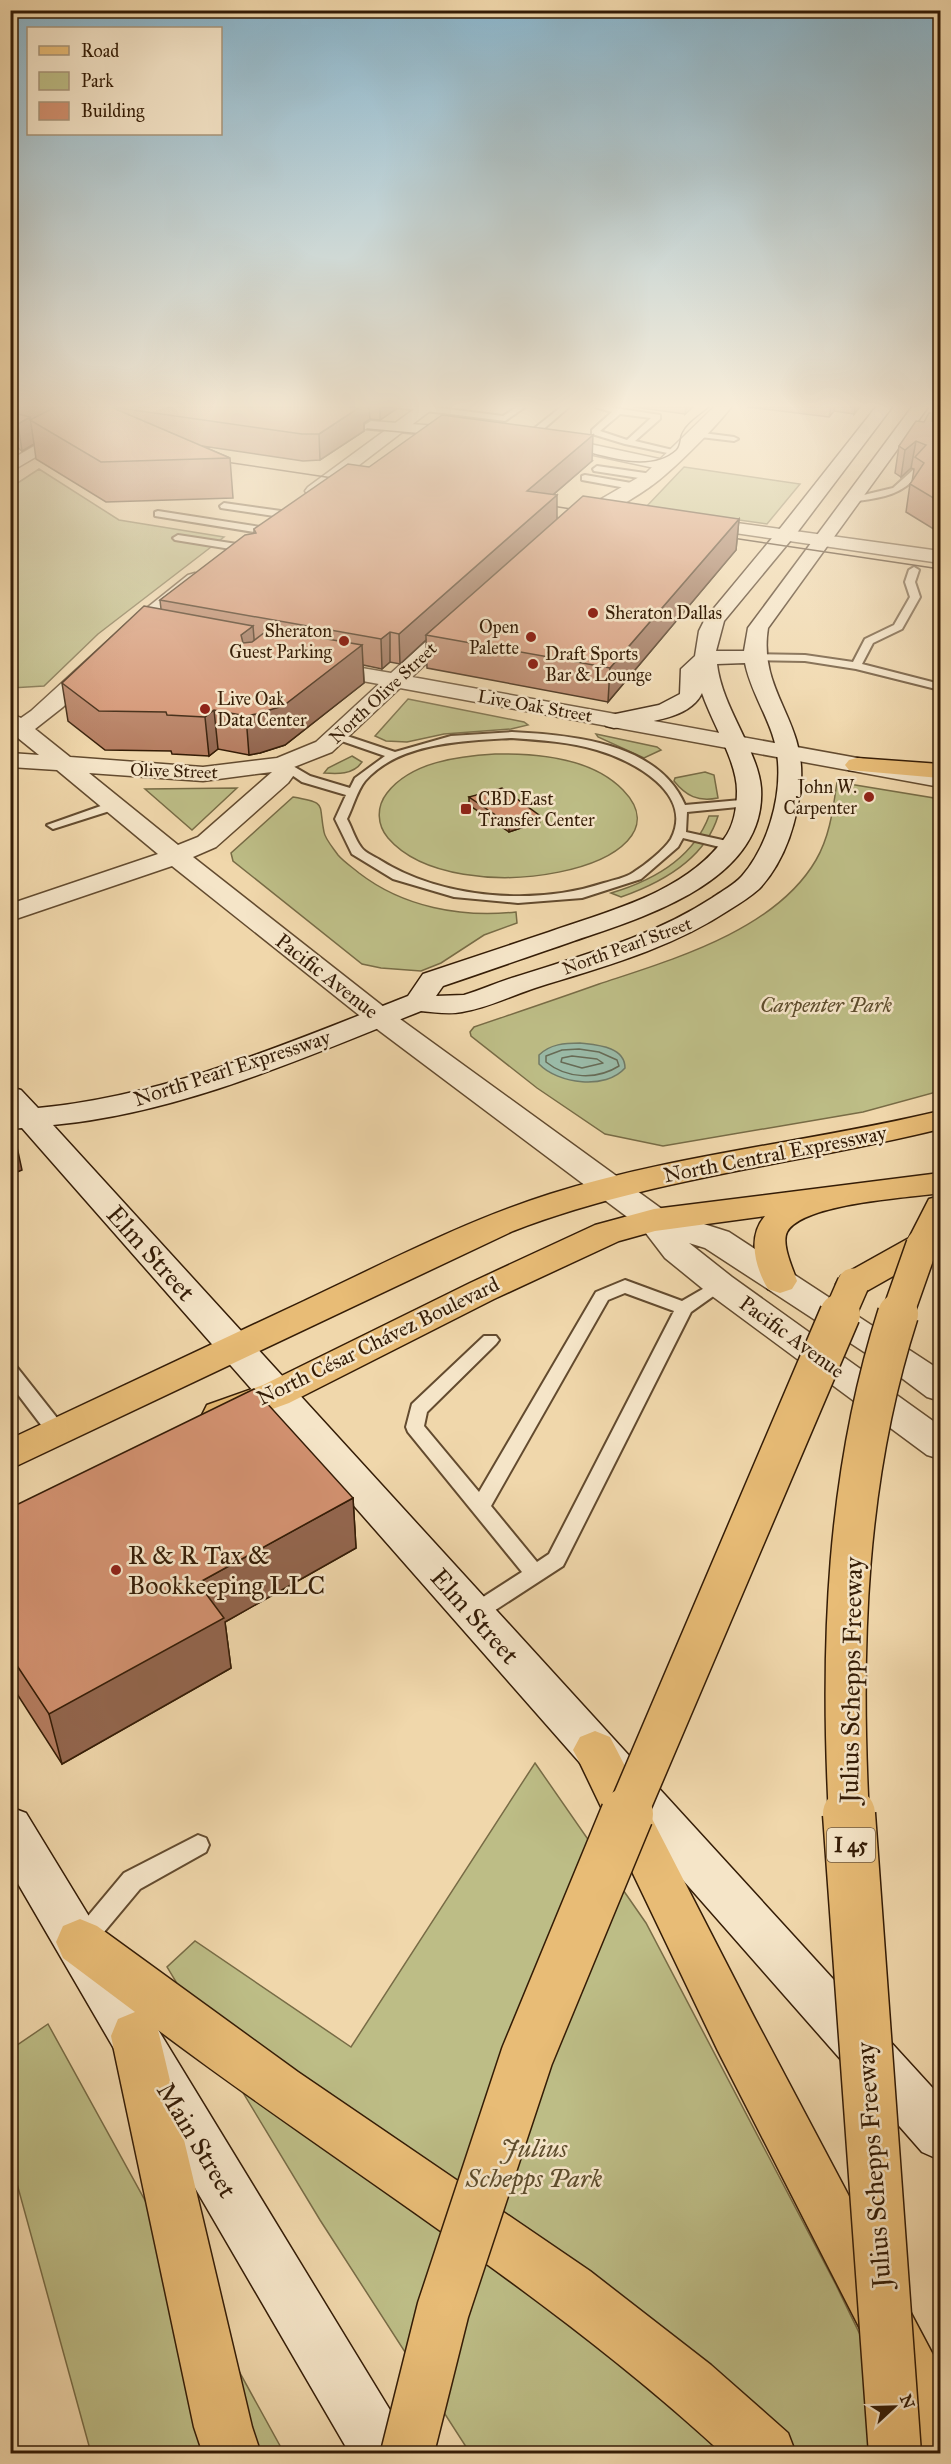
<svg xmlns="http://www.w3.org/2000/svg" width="951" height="2464" viewBox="0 0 951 2464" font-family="'IM FELL Great Primer',serif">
<rect width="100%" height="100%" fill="#f0d7ab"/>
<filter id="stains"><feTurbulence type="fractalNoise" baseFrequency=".00333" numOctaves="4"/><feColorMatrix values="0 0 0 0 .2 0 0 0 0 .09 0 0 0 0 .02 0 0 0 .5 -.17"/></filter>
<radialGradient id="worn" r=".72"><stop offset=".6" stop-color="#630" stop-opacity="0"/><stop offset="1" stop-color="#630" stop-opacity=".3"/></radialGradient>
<path fill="#bdbd86" stroke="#786c46" stroke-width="1.5" d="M684,467l116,17 -33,40 -121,-17z
M39,469l80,51 105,17 -126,97 -54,52 -33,2 -1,-200z
M408,699l116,23 4,3 -17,4 -67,5 -37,8 -21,-1 -11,-5z
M596,734l61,13 4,3 -17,8 -46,-21z
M495,754c42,-1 97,4 128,36 75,77 -168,126 -235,48 -11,-13 -12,-31 -1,-45 24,-31 72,-37 108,-39z
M352,756l10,6c-9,13 -25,12 -38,11l4,-5z
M705,772l9,3 4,23c-20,4 -32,-2 -44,-17l1,-3z
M837,782l103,17v292l-77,21 -200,34 -58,-12 -68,-46 -66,-52 -1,-4 4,-5c41,-14 83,-28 125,-43 72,-24 176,-53 217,-124 14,-24 17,-51 21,-78z
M237,788l-45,42 -47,-41z
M293,797c35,6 25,6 31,35 1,7 10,17 14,23 6,7 14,12 21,18 44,34 102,45 157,39l1,11 -33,12 -43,28 -20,8 -40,-3 -19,-4 -129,-103 -2,-8z
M709,816h9c-13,43 -57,67 -97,81l-10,-4c41,-12 82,-35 98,-77z
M535,1763l111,160 190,362 45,93 -5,75h-406l-150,-233 -153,-253 28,-26 156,106z
M48,2024l236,429h-193l-80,-291 -1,-112z"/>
<path fill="#9abaa7" stroke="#717b67" stroke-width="1.5" d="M580,1043c16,2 45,3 45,25 -19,22 -67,16 -86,-4v-9c11,-11 26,-12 41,-12z"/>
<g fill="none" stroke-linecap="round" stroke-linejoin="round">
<path stroke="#676b56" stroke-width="1.5" d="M579,1049l20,3 18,8 2,6c-22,14 -52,13 -73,-4v-6l16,-6z
M572,1056l25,3 6,4 -21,5 -21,-6 1,-4z"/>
<g stroke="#634b2f" stroke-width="4">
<path id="service" d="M395,407h37l71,9 14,-9h8l-20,14z
M561,407h8l-37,32h-6v-4z
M595,407h13l52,8v4l-25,22 46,11 -4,3 -52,-11 -33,-10v-4l20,-18zM620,414l31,4 -24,22 -27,-9z
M695,432l39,5 4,2 -4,2 -42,-5z
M597,466l55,8 4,3 -4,3 -58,-9 -1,-2z
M913,470l7,2c-17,24 -41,26 -69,30l-4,-3 46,-11z
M585,475l52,9 4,3 -4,3 -55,-10v-4z
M224,503l57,8 5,3 -5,3 -60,-9 -1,-2z
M158,511l102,16 5,3 -5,3 -105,-17v-4z
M178,535l59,9 5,3 -5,3 -62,-10 -2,-2z
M914,567l5,3 -4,12 5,15 -18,32 -29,14 -11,21 78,20v6l-84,-21 -51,-8 -51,-1 -5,-3 5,-3 51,1 48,7 12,-23 29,-14 16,-28 -5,-15 4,-12z
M512,732c59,3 146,10 173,73l67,-6 2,3 -6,4 -61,6 -1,20 50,11 2,3 -6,4 -49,-12 -5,9 -37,32 -59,19 -64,5 -64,-6 -61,-18 -41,-25 -17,-35 11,-24 -44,-13 -26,-18 10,-2 24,14 40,12 5,-10 30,-22 -52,-18v-4h8l54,18 56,-16zM512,738c28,2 58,4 85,12 35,10 98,43 74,89 -7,11 -26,26 -37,33 -8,6 -21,8 -30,11 -69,23 -162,16 -224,-23 -6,-4 -15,-7 -19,-13 -6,-8 -9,-19 -14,-28 6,-12 10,-28 18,-38 34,-39 99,-40 147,-43z
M115,801l6,4 -2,3 -66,21 -6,-4z
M720,1279l9,6 -38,27 -128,254 -83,54 -7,2 -7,-2 -3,-6 3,-6 56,-36 -114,-140 -2,-5 6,-23 72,-68h12l3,4 -3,4 -69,68 -3,14 55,66 117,-200 29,-12 57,21zM625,1293l49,18 -125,243 -12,8 -46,-56 117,-206z
M10,1365l6,1 49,62 2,5 -2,5h-14l-41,-54z
M198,1835l8,3 3,7 -3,7 -66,37 -51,61 -8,3 -8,-3 -4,-8 4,-8 51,-61z"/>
</g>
<g stroke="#634b2f" stroke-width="3">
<path id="minor" d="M371,421l93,7 8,5 -8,5 -99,-9 -2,-3z
M548,435l116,25 9,5 -9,5 -122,-26 -2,-4z
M693,517l247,34v12l-253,-37 -3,-4 3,-4z"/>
</g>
<g stroke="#634b2f" stroke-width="3">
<path id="tertiary" d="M102,407h19l-111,65v-12z
M417,407h18l-115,88h-12l-3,-4 3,-4z
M714,407h17c-14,19 -53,58 -72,73 -16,13 -72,49 -91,44l-3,-4 81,-47z
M195,573l10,6 -3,4 -65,52 -74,72 -28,22 35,28 133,10 74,-9 39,-16 63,-58 -66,-12 -3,-5 3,-5 8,-1 70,12 61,-55h14l3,4 -3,4 -54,51 528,96v14l-540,-99 -68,64 -38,15 2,5 -8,11 -72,64 -23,10 196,154 277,201 63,20 211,138v31l-13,-4 -40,-30 -182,-119 -16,-5 43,34 208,149v33l-13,-4 -219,-162 -43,-35 -23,-30 -273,-205 -197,-157 -162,55v-17l148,-50 -101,-84 -47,-3v-14l29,2 -21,-17 -8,2v-27l11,5 10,-7 92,-84 65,-52zM272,772l-74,65 -20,8 -89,-72 114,8z"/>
</g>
<g stroke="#341c06" stroke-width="3">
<path id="secondary" d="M876,407h16l-96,127 -72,87 -8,30h28l4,-23 164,-221h16l-160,221c-10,63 37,91 33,153 -3,38 -15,79 -42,108 -9,8 -20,15 -30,21 -59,39 -127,57 -194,78 -24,8 -48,20 -73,24 -14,3 -27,0 -41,-1 -118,47 -240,102 -368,114l887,971v64l-18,-8 -900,-1024 -12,1v-42l11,3 17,18c129,-12 250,-65 370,-112l15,-22c42,-14 84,-28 126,-42 59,-21 136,-39 175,-93 10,-13 13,-32 13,-48 0,-30 -25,-68 -35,-98 -13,28 -61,29 -88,35l-8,-2 -3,-5 3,-5 53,-11 21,-11 1,-25 14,-13 4,-25 6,-12 77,-93zM745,663c7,35 31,63 33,99 3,38 -11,85 -36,114 -8,9 -20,15 -30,22 -60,39 -129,57 -197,79 -17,5 -34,13 -51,18l-28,1 7,-10c42,-14 84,-29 125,-43 70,-24 199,-60 193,-155 -3,-38 -39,-80 -44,-124z
M10,1807l16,6 378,620 8,21h-62l-340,-584z"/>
</g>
<g stroke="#341c06" stroke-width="3">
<path id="primary" d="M940,1111v18c-142,35 -289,49 -427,102l-503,238v-30c98,-46 196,-92 294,-138 81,-38 161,-80 246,-107 127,-40 261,-52 390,-83z
M940,1173v20c-32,5 -137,10 -153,39 -6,12 6,37 10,49l-5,8 -12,4 -12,-4c-13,-22 -21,-52 -3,-73l-110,15 -36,10 -125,58 -205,104 -69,25 -13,-3 -5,-10 5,-10 56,-20 207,-102 125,-58 59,-16z"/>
</g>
<g stroke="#341c06" stroke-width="3">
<path id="motorway" d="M857,758l83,6v14l-91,-8 -4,-5 4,-5z
M940,1196v45l-6,12 -69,39 -12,4 -12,-4 -5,-8 5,-8 68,-38 20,-39z
M595,1731l15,6 144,280 186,351v86l-20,-8 -202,-395 -138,-288 -7,-13 7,-13z
M80,1919l17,7 201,146 292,199 121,94 77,68 8,21h-73c-173,-160 -377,-283 -565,-424l94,397 9,27h-58l-9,-27 -83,-391 7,-17 17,-7 -72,-54 -7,-16 7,-16z"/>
</g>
<use href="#service" fill="#f5e5c8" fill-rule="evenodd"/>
<use href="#minor" fill="#f5e5c8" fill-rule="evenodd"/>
<use href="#tertiary" fill="#f5e5c8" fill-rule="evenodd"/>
<use href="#secondary" fill="#f5e5c8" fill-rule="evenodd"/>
<use href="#primary" fill="#e8bc76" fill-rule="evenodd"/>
<use href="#motorway" fill="#e8bc76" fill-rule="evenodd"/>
<path stroke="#341c06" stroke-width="1.5" d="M367,429l66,6
M576,449c28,8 75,24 100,1 5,-5 3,-11 6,-17 5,-11 18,-18 27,-26
M212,460l134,20
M539,504l45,7
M719,536l221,33"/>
<g stroke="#341c06" stroke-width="34" stroke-linecap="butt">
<path id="motorway-bridge-far2" d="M839,1316l14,-32
M897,1316l25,-71"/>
</g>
<g stroke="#341c06" stroke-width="43" stroke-linecap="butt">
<path id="motorway-bridge-far1" d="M626,1816l214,-502
M849,1816c-9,-169 -3,-340 49,-502"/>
</g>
<g stroke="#341c06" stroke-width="55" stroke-linecap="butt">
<path id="motorway-bridge" d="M849,1814l46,640
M407,2454l36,-144 84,-254 100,-242"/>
</g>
<use href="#motorway-bridge-far2" stroke="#e8bc76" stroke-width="31"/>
<use href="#motorway-bridge-far1" stroke="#e8bc76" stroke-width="40"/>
<use href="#motorway-bridge" stroke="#e8bc76" stroke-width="52"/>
</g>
<path fill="#b57d60" stroke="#341c06" stroke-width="1.5" d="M10,407h386v2l-16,11 -10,-1 -6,4v8l-44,29 -17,1 -101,-15 28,12 3,40 -127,4 -70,-43 -2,-15 -12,7 -4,-3 -8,4z
M633,407h60l-8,7z
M747,407h113l-6,7 -20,-3 -5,6z
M932,421l8,1v111l-34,-21 4,-28 2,-2 2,-13 -3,-1 -10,9 -6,-4 4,-27 25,-24z
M592,461l-39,34 4,24h182l-3,31 -128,152 -181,-34 -1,-28 -26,24 -10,-2 -8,7 -19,-4 1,18 -79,62 -25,8 -11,2 -31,-6 -9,7 -37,-2 -1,-3 -66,-1 -37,-29 -6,-38 99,-74 -1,-9 94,-67v-4l115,-62z
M469,797l70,25 -30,10 -40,-27z
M353,1498l3,50 -131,74 6,46 -169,96 -52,-81v-175z"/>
<path fill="#93664e" stroke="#341c06" stroke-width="1.5" d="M360,407h9l1,12 -6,4v8l-44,29 -1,-26z
M380,407h16v2l-16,11z
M686,407h7l-8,7z
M831,407h4l-1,4 -5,6z
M855,407h5l-6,7z
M30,417l4,27 -12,7 -4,-27z
M14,422l4,26 -8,4v-29z
M593,435l-1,26 -66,57 1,-27z
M916,441l-5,27 -10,9 4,-27z
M557,495v28l-131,112v5l-26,24 -1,-30z
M739,519l-3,31 -128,152 2,-34z
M253,626l3,37 -11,9 -4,-37z
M390,632v30l-8,7 -1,-30z
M362,645l2,38 -79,62 -25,8 -11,2 -3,-39z
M214,710l4,39 -9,7 -4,-39z
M539,815v7l-30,10v-8z
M17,1147l5,23 -12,5v-26z
M10,1383l7,28 -7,3z
M353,1498l3,50 -131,74 6,46 -169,96 -13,-50 149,-131z"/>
<path fill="#d29170" stroke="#341c06" stroke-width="1.5" d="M55,407h56l119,51 -129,4 -71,-42z
M112,407h248l-41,27h-17z
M10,412l20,5 -12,7 -4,-2 -4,1z
M929,413h3v8l8,1v80l-30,-18 14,-21 -9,-6 11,-12 -10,-4 -11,9 -6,-4 17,-25 8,1z
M442,415l151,20 -66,56 30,4 -158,139 -9,-2 -9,7 -221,-39 85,-65 11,-2 -2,-4 94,-65 21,3z
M583,496l156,23 -129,149 -184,-33z
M144,606l109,20 -12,9 2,8 9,-1 17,-13 93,16 -79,61 -27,8 -10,2 -32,-6 -9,7 -38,-2 -1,-3 -67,-1 -37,-28z
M502,788l37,27 -30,9 -40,-27z
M10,1138l7,9 -7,2z
M254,1389l99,109 -155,85 26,35 -175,96 -39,-59v-147z"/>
<linearGradient id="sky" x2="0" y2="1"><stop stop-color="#89b6ce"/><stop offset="0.54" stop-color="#f8edd9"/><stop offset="1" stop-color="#f8edd9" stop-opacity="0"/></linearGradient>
<rect width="951" height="752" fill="url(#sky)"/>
<g fill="#8f2418" stroke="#f5e5c8" stroke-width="2">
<circle cx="593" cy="613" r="6"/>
<circle cx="531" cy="637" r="6"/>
<circle cx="344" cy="641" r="6"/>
<circle cx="533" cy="664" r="6"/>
<circle cx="205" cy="709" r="6"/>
<circle cx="869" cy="797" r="6"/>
<rect x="460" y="803" width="12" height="12" rx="3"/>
<circle cx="116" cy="1570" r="6"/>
</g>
<g text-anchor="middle" stroke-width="5" stroke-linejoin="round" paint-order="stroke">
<g font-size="18" fill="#341c06" stroke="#f5e5c8" text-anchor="start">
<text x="605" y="619">Sheraton Dallas</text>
<text x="519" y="633" text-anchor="end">Open<tspan x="519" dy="21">Palette</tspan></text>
<text x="332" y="637" text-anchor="end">Sheraton<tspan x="332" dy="21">Guest Parking</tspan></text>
<text x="545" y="660">Draft Sports<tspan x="545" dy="21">Bar &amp; Lounge</tspan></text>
<text x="217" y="705">Live Oak<tspan x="217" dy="21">Data Center</tspan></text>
<text x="857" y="793" text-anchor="end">John W.<tspan x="857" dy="21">Carpenter</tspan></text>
<text x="478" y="805">CBD East<tspan x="478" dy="21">Transfer Center</tspan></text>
</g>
<g font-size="18" fill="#341c06" stroke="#f5e5c8">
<text transform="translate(383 693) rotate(-43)" y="6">North Olive Street</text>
<text transform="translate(535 706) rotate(10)" y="6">Live Oak Street</text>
<text transform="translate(174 771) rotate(2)" y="6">Olive Street</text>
<text transform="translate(627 946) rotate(-20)" y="6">North Pearl Street</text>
</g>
<rect fill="#f5e5c8" stroke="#6e5840" stroke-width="1.5" x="827" y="1828" width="48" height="34" rx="4.5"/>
<g font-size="20" font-weight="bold" fill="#341c06">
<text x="851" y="1852">I 45</text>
</g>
<g font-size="21" fill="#341c06" stroke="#f5e5c8">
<text transform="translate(327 976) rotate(38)" y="7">Pacific Avenue</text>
<text transform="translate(232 1068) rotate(-18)" y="7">North Pearl Expressway</text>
<text transform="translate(775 1154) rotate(-11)" y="7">North Central Expressway</text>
<text transform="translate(792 1337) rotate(36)" y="7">Pacific Avenue</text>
<text transform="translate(378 1341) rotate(-26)" y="7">North César Chávez Boulevard</text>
</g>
<g font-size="21" font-style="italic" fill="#5d4c2c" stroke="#f5e5c8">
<text x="826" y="1012">Carpenter Park</text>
</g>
<g font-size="26" fill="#341c06" stroke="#f5e5c8">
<text transform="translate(151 1253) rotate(48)" y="9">Elm Street</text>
<text transform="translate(475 1616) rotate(48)" y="9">Elm Street</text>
<text transform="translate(851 1680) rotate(-89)" y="9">Julius Schepps Freeway</text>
<text transform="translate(197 2140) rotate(59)" y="9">Main Street</text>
<text transform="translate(873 2165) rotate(-94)" y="9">Julius Schepps Freeway</text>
</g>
<g font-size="26" fill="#341c06" stroke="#f5e5c8" text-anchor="start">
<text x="128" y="1564">R &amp; R Tax &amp;<tspan x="128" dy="30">Bookkeeping LLC</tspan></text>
</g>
<g font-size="26" font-style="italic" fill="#5d4c2c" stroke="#f5e5c8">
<text x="534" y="2157">Julius<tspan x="534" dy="30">Schepps Park</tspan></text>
</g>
</g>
<rect width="951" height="2464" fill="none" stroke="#f0d7ab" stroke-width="36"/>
<rect x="12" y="12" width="927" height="2440" fill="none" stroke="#341c06" stroke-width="3"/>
<rect x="18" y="18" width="915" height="2428" fill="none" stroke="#341c06" stroke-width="1.5"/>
<rect x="27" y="27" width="195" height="108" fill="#f5e5c8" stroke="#a8957a" stroke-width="1.5"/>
<rect x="39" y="46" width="30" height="9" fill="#e8bc76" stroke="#a8957a" stroke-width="1.5"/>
<text x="81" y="57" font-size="18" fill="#341c06">Road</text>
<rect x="39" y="72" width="30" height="18" fill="#bdbd86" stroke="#a8957a" stroke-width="1.5"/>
<text x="81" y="87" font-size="18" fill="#341c06">Park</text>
<rect x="39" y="102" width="30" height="18" fill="#d29170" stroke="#a8957a" stroke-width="1.5"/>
<text x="81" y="117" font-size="18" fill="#341c06">Building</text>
<g transform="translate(894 2407) rotate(68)" stroke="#f5e5c8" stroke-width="4.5" paint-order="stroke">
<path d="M0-4.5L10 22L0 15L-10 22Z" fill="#341c06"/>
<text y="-9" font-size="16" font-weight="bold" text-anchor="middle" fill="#341c06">N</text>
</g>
<rect width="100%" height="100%" filter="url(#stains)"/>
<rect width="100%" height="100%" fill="url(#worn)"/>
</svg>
